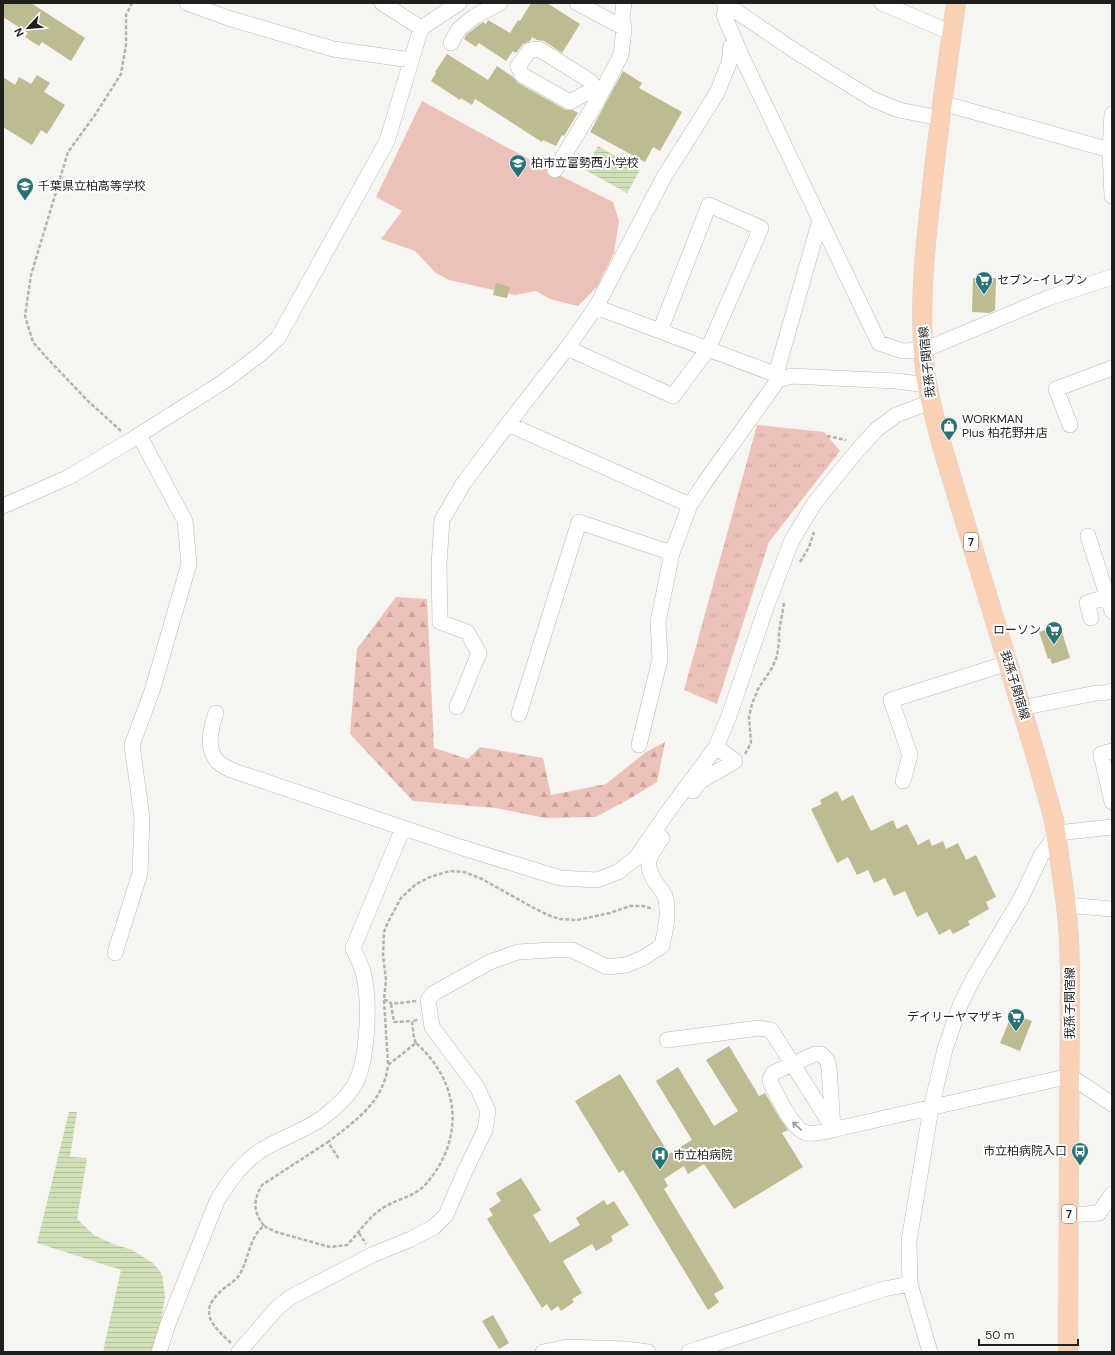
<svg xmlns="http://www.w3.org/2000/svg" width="1115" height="1355" viewBox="0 0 1115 1355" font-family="'DM Sans','Noto Sans JP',sans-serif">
<defs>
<pattern id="forest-firs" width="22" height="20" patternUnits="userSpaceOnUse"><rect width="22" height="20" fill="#ecc1b9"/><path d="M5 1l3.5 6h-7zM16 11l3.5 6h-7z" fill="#caa59f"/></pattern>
<pattern id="park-tufts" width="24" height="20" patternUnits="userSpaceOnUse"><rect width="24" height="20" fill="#ecc1b9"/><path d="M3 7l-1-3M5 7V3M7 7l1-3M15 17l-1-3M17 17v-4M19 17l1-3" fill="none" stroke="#caa59f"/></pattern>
<pattern id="water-rules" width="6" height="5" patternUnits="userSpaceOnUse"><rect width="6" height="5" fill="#d0e1ba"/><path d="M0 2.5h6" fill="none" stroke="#b2c19f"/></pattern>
</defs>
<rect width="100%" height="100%" fill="#f6f5f2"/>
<path fill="#ecc1b9" d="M422,101l123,67 68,34 6,19 -5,32 -17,34 -19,19 -28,-7 -14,-8 -21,4 -66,-15 -13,-7 -21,-22 -34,-12 21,-28 -26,-14z"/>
<path fill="url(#forest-firs)" d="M396,597l31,2 7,149 34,11 12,-12 63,11 8,37 55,-11 40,-32 19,-10 -8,40 -26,16 -35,19 -51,1 -49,-10 -83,-7 -63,-67 7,-85z"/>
<path fill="url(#park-tufts)" d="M757,425l67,7 16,19 -71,91 -52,162 -33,-14z"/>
<path fill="url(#water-rules)" d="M598,146l42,24 -13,23 -42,-23z
M69,1112h8l-7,45 17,1 -10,61 17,16 19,9 19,6 21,13 9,11 3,23 -9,55h-53l18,-82 -84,-27z"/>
<path fill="#beba91" d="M3,3h28l54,35 -14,23 -29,-19 -3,4 -14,-9 3,-4 -25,-16z
M531,3h16l33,21 -18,29 -18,-12 -7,-1 -5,-3 -2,4 -7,3 -7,9 -3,-2 -7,10 -27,-18 -3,4 -12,-8 2,-4 14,-11 3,-2 3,2 2,-4 22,13 8,-13 2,1z
M447,54l41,26 9,-14 16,11 5,6 48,27h7l5,3 -14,23 -2,-1 -6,11 -13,-6 -1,2 -67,-43 -3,6 -11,-7 -1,2 -29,-19 5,-8 -1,-1z
M623,71l19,12 -3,5 43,24 -22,39 -7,-4 -8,15 -55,-30z
M37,75l13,8 -6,9 21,13 -18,29 -6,-4 -9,15 -29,-18v-50l12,8 4,-8 12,7z
M973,278h23l-1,32 -5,3 -18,-1z
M496,283l14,4 -3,11 -14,-3z
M1060,625l10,33 -18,6 -2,-6 -2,1 -9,-27z
M837,791l5,10 11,-6 18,36 22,-11 4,9 10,-5 11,21 11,-6 3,7 11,-5 3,8 12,-6 8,17 10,-5 20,42 -10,5 3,7 -21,12 2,4 -17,9 -3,-5 -11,6 -12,-23 -10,5 -12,-26 -11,5 -9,-18 -11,5 -6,-13 -11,5 -9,-18 -11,6 -26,-54 11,-5 -2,-4z
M1012,1014l20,7 -12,30 -20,-8z
M729,1046l30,50 6,-3 14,24 9,13 -6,3 21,34 -69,42 -30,-45 -16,10 -4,-8 -20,13 4,7 -4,3 60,99 -10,6 5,8 -11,8 -85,-140 -4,3 -44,-72 45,-27 49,80 23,-14 -36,-59 22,-14 36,59 24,-15 -32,-51z
M521,1178l20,32 -8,5 17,28 30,-18 -4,-7 28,-18 3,5 7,-4 15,24 -18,11 2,5 -17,10 -4,-7 -29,17 19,32 -10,6 2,3 -13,9 -3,-5 -7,5 -4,-7 -5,4 -55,-89 6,-4 -4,-6 12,-8 -5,-8z
M493,1315l16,28 -10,6 -17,-28z"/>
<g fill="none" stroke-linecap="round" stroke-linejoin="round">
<g stroke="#b9b7b4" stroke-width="16">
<path id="minor" d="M187,3l41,15 105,31 78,11
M382,3l39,25
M577,3l47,25
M724,3l71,48 77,48 27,11 41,8
M882,3l70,30
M727,5l-3,10 17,40 138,288 23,8 22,-1 124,-52 64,-21
M451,43l8,-14 16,-13 25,-13
M595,88l-5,-7 -51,-32 -9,1 -12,16 4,9 48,27 25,-14 9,1
M942,103l168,47
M1112,114l-2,36 2,46
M555,170l42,-69 24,-46 3,-27 -2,-9 2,-16
M596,307l189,71
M567,348l106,48 35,-47 53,-121 -52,-23 -49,126
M776,374l44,-154
M508,424l182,81 15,-23 73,-102 13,-4 105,5 32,4
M1070,425l-14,-36 56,-21
M3,506l66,-29 62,-37 92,-58 35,-26 20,-18 109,-197 34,-113 38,-25
M1088,536l24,75
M1091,618l-4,-15 20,-6
M457,707l22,-54 -12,-21 -27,-10 -1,-58 3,-44 21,-36 45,-60 59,-76 29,-41 68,-130 53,-84 12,-30 2,-17 5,-3
M1021,708l75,-15h7l9,-2
M216,713c-5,15 -11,35 2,49 3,3 9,6 13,8l229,77 100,31 37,2 21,-8 18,-14 31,-45 49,-66 13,-31 38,-111 25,-65 24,-39 41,-50 19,-21 20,-15 35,-13
M519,714l60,-192 93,31 18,-48
M639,745l21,-86 -2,-37 14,-69
M1112,751l-11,3 11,48
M903,781l7,-26 -19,-55 117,-37
M693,791l6,-9 36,-21 -19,-14
M1066,905l46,4
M115,953l25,-80 2,-55 -10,-73 20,-54 37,-127 -4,-43 -46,-86
M667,1040l92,-12 12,2 62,98
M833,1129l-4,-62 -2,-7 -6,-6h-6l-42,19 -3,6 1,5c7,12 22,48 37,49 11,2 26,-4 37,-6l225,-51 42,28
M1069,1215l30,-2 13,-19
M159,1352l9,-28 49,-123c12,-20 24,-37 43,-50 20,-13 43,-19 62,-33 11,-8 24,-20 32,-32 14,-24 16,-83 10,-110 -2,-10 -7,-19 -11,-28l50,-120
M239,1352l38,-44 14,-11 81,-42 39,-16 23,-12 12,-12 19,-44 20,-41 3,-19 -11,-24 -45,-60 -4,-27 6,-7 56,-31 28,-10 33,-2h21l35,17 19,-2 17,-7 19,-12c3,-15 8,-34 3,-50 -2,-4 -6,-9 -9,-13 -13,-20 -7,-27 6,-45
M543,1352l24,-5 58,2 23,3
M689,1352l195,-63 26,-5
M930,1352l-20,-68 -1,-43 22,-133 14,-59 16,-46 12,-24 48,-81 20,-42 16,-23 55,-6"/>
</g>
<g stroke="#d2d2d2" stroke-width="20">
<path id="major" d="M956,3c-9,64 -18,128 -25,193 -7,60 -13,121 -5,182 4,23 10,45 16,68l93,307 19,67 12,85 3,32 1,34 -2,381"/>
</g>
<path stroke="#b3b3b0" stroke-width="2.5" stroke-dasharray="4 2" stroke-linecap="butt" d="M121,431l-32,-29 -43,-45 -13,-15 -8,-26 6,-41 37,-123 27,-37 26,-41 5,-29v-30l6,-12
M827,436l19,4
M800,562l9,-15 5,-15
M745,754l6,-11 -2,-26 3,-13 6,-15 14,-21 5,-12 2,-14v-10l5,-29
M384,1000l5,1 2,3 25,-3
M391,1004l3,18 18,-1
M416,1043l-2,-5 -2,-17 6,-1
M388,1064l-4,-64 2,-20 -3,-25 1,-23 4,-10 13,-24 15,-14 14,-7 20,-6 14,1 18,7 50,28 16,8 12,4 17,1 33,-7 20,-7h13l10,3
M264,1226l12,6 54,15 17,-2c11,-11 20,-26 33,-35 14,-11 33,-12 45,-25 40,-45 36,-102 -9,-142l-28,22c-4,37 -33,56 -60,77
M359,1233l7,11
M231,1343c-17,-16 -33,-30 -12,-50 7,-8 17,-11 22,-21 8,-15 9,-36 23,-46 -11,-15 -11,-25 -2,-41l66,-43 11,17"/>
<use href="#minor" stroke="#fff" stroke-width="15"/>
<use href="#major" stroke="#fbd1b6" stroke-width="19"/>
</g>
<defs><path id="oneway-shaft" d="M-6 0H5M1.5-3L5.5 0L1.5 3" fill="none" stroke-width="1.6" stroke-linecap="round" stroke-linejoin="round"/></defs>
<use stroke="#9a9a9a" href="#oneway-shaft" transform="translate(797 1126) rotate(-137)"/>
<defs>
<g id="school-pin" transform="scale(0.9)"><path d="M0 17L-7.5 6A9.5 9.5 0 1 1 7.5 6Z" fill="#287276" stroke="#fff"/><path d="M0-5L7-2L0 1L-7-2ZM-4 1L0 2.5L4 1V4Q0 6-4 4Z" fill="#fff"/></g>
<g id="supermarket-pin" transform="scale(0.9)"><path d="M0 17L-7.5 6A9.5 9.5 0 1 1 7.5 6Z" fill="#287276" stroke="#fff"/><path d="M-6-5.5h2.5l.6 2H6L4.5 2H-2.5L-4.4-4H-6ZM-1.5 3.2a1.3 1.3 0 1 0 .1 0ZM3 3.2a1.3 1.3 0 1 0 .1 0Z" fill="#fff"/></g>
<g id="shop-pin" transform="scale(0.9)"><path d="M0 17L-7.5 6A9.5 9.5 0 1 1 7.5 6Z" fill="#287276" stroke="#fff"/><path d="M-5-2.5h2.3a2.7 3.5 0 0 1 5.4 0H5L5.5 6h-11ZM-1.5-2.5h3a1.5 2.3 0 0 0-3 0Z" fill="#fff"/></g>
<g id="bus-pin" transform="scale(0.9)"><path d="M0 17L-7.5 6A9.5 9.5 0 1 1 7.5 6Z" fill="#287276" stroke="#fff"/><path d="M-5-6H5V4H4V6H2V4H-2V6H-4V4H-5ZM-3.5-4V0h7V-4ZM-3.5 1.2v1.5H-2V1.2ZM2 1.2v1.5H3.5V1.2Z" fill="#fff"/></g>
<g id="hospital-pin" transform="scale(0.9)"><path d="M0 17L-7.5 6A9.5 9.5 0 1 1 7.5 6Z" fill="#287276" stroke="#fff"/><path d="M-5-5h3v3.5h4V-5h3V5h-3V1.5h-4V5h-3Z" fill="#fff"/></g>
</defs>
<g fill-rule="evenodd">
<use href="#school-pin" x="518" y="163"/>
<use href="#school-pin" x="25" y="186"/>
<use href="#supermarket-pin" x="984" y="280"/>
<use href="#shop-pin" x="949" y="426"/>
<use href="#supermarket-pin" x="1054" y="630"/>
<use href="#supermarket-pin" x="1016" y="1017"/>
<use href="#bus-pin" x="1080" y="1151"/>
<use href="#hospital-pin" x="660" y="1155"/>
</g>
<g text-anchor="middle" stroke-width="4" stroke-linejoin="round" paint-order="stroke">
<g fill="#fff" stroke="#626262" stroke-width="1">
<rect x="964" y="533" width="14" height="18" rx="3"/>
<rect x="1062" y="1205" width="14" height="18" rx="3"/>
</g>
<g font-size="11" font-weight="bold" fill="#1f1f1e">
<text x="971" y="546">7</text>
<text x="1069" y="1218">7</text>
</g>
<g font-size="12" fill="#1f1f1e" stroke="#fff" text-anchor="start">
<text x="531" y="167">柏市立富勢西小学校</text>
<text x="38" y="190">千葉県立柏高等学校</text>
<text x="997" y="284">セブン-イレブン</text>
<text x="962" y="423">WORKMAN<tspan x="962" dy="14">Plus 柏花野井店</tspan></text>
<text x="1041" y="634" text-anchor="end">ローソン</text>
<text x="1003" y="1021" text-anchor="end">デイリーヤマザキ</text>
<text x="1067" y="1155" text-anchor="end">市立柏病院入口</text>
<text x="673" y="1159">市立柏病院</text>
</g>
<g font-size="12" fill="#1f1f1e" stroke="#fff">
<text transform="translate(927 362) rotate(-96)" y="4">我孫子関宿線</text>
<text transform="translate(1015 685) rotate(73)" y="4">我孫子関宿線</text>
<text transform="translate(1070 1003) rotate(-90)" y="4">我孫子関宿線</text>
</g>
</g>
<rect width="1115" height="1355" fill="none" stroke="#1f1f1e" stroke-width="8"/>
<g transform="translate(28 28) rotate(244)" stroke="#ffffff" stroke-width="3" paint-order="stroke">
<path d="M0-3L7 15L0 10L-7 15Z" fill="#1f1f1e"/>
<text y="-6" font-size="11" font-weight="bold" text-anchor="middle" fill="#1f1f1e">N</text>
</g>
<path d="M979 1339v6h99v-6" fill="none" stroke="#1f1f1e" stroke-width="2"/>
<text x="985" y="1339" font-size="12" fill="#1f1f1e" stroke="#ffffff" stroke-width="3" paint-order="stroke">50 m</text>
</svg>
